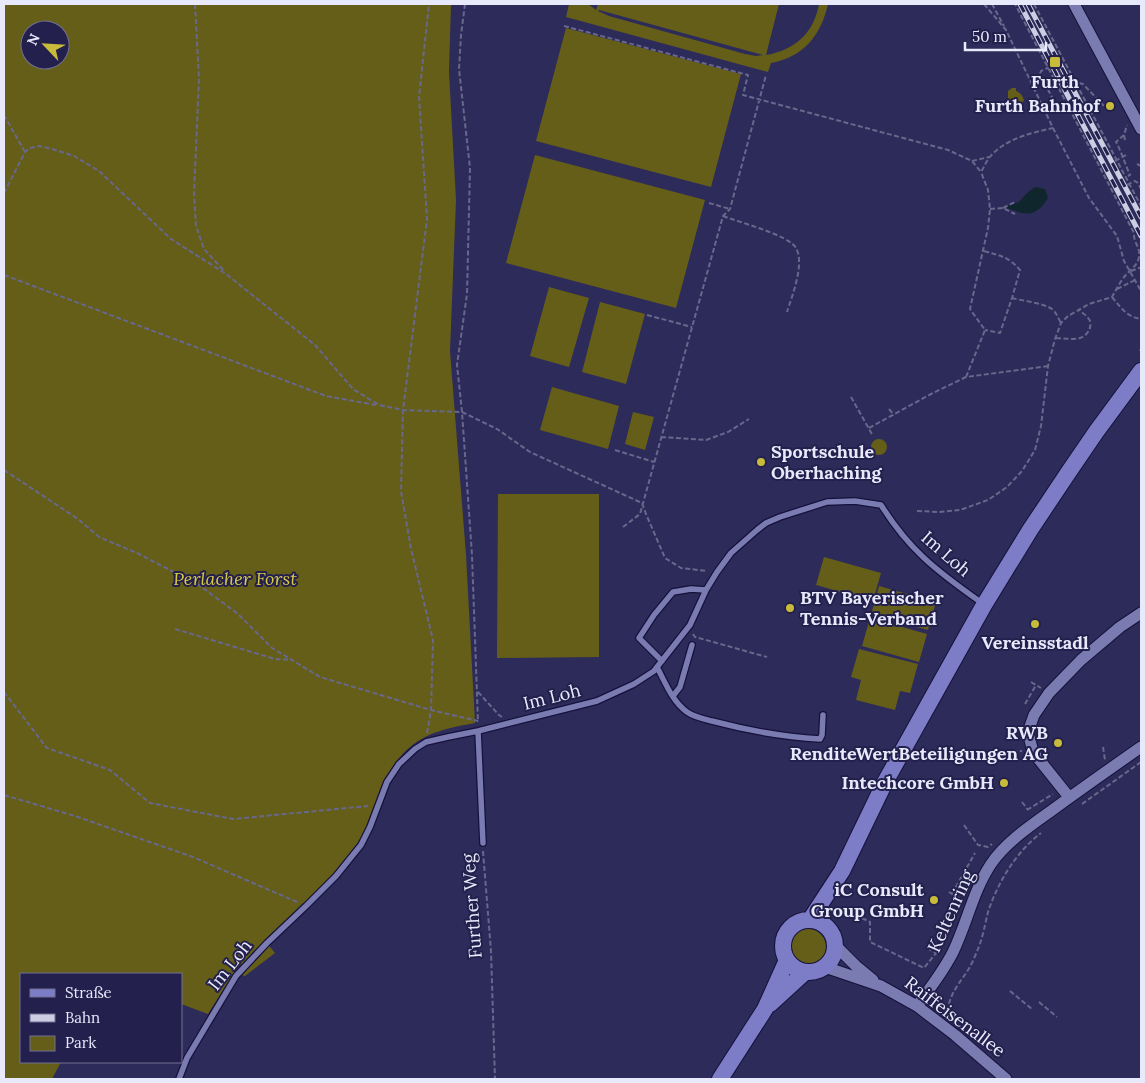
<svg xmlns="http://www.w3.org/2000/svg" width="1145" height="1083" viewBox="0 0 1145 1083" font-family="Lora,serif">
<rect width="100%" height="100%" fill="#2d2b59"/>
<path fill="#655e19" fill-rule="evenodd" d="M4,4h447l-2,68 7,128 -6,151 16,204 9,168c-16,3 -33,6 -48,13 -27,13 -40,37 -50,64 -6,15 -10,32 -20,45 -26,36 -60,66 -92,96l10,12 -30,23 -11,-3 -26,41 -27,-10v-30h-160v88h40l-9,17h-48zM30,30h30v30h-30z
M569,4h19l8,6 2,-6h181l-13,51c29,-5 48,-22 53,-51h9c-7,31 -24,53 -57,59l-3,9 -202,-55zM598,11l1,-1 164,45 -7,1 -11,-2 -136,-38z
M566,28l175,46 -30,113 -175,-46z
M1012,88h4v3c5,2 6,4 8,9l-2,3 -2,2 -7,-1 -5,-6v-7z
M535,155l170,45 -29,108 -170,-45z
M549,287l40,11 -20,69 -39,-11z
M600,302l45,12 -19,70 -44,-12z
M552,387l67,19 -11,43 -68,-19z
M633,412l21,5 -9,33 -20,-6z
M871 447a8 8 0 1 1 16 0a8 8 0 1 1-16 0Z
M498,494h101v163l-102,1z
M824,557l57,16 -8,28 -57,-16z
M879,586l57,16 -8,28 -57,-15z
M870,618l57,16 -8,28 -57,-16z
M859,649l59,15 -8,29 -10,-2 -5,19 -39,-10 5,-20 -10,-3z
M790 947a18 18 0 1 1 36 0a18 18 0 1 1-36 0Z"/>
<path fill="#10262d" d="M1035,187l10,2 3,9c-13,21 -23,17 -43,9l14,-5 8,-9z"/>
<g fill="none" stroke-linecap="round" stroke-linejoin="round">
<g stroke="#16113c" stroke-width="8">
<path id="service" d="M662,661l-23,-23 15,-23 19,-23 18,-3 15,1
M657,667c8,15 15,34 30,45 7,5 17,7 25,9 34,9 72,16 108,18l2,-4 1,-20
M673,696l7,-9 12,-42
M478,731l5,112
M179,1079l8,-21 49,-82 31,-33 39,-37 30,-30 25,-31 9,-18 17,-45 12,-18 16,-15 11,-7 22,-5 30,-6 119,-30 37,-17 20,-13 3,-4 33,-42 16,-35 11,-18 14,-19 26,-23 9,-7 14,-6 47,-15 28,-1 26,4c12,19 26,37 42,52 18,17 39,32 59,46"/>
</g>
<g stroke="#16113c" stroke-width="13">
<path id="minor" d="M1074,4l67,125
M1069,797l-36,-45 -5,-20 6,-17 15,-22 32,-33 39,-33 21,-14
M835,945l21,21 17,14
M825,967l56,19 36,20 38,29 51,44
M917,1006c13,-18 26,-34 36,-54 14,-29 20,-61 38,-88 14,-21 39,-38 60,-53 30,-22 60,-43 90,-64"/>
</g>
<g stroke="#16113c" stroke-width="18">
<path id="secondary" d="M810,920l32,-49 42,-87 100,-179 46,-75 38,-57 28,-41 45,-61
M783 946a26 26 0 1 1 52 0a26 26 0 1 1-52 0Z
M770,1004l35,-32
M720,1079l45,-70 22,-49"/>
</g>
<path stroke="#68678c" stroke-width="2" stroke-dasharray="5 2.5" stroke-linecap="butt" d="M195,4l4,75 -5,114 2,33 8,23 21,23
M465,4l-4,31 -2,34 11,99 -3,126 -10,71 5,47 10,143 6,167
M984,4l22,26 47,98 36,70 28,38 7,25 17,30
M992,4l12,22
M1034,4l107,202
M564,26l184,49 -5,20 205,55 24,11 9,11c3,-5 5,-10 8,-14 15,-19 42,-25 64,-30
M1050,67l-9,4 -1,3 18,35
M1079,83l4,1 20,21 3,1 8,-3
M1046,114l23,-11
M4,115l21,37
M1124,135l-8,7c6,11 9,22 14,33l-2,1
M1125,140l-1,-5 3,-10
M972,161l17,-4
M1115,161l11,-6
M1137,164l4,2
M1127,185l8,-4 3,2 3,6
M4,193l21,-41 5,-4 9,-2 13,3 22,7 25,15 72,68 55,35 89,71 38,44 26,16 24,5 59,2 35,17 33,23 112,51 4,11 19,44 16,10 26,3
M709,203l21,6
M1003,208l12,-6
M990,209l13,-1 12,6
M723,216c15,6 66,19 73,32 9,16 -4,48 -9,64
M984,251c16,5 24,5 36,19l-8,28 -12,35 -15,-3
M1131,271l8,-3h2
M4,275l322,121 50,9
M1117,289l18,-9
M1112,297c9,11 15,20 29,22
M1012,298c11,3 31,5 40,11 4,3 6,9 9,14
M647,315l45,12
M1056,338c7,0 18,2 24,0 7,-2 12,-10 10,-17 -2,-5 -8,-8 -12,-12
M1140,351l1,-2
M966,377l19,-47 -15,-21 18,-81 2,-19 -2,-19 -7,-18
M851,397l22,39
M889,409l5,6
M869,428l62,-34 35,-17 82,-11
M661,437l45,3 22,-8 21,-13
M615,450l39,12
M4,470l74,49 21,18 38,16 62,32 39,29 34,34 48,29 111,33 47,11
M917,511l22,1 21,-2 28,-10 19,-13 15,-16 13,-21 6,-24 7,-60 7,-27 6,-16 7,-7 21,-12 23,-7c4,-7 8,-15 13,-21 5,-6 13,-11 14,-19 2,-9 -6,-15 -5,-24l-119,-229
M623,527l17,-13 83,-298 7,-7 36,-134
M175,629l100,30 15,1
M693,634l2,3 72,20
M1031,682l10,6
M4,692l43,56 63,22 40,33 83,16 135,-13
M478,692l21,23 3,2
M1025,704l11,-19
M427,733l4,-23 2,-70 -22,-91 -10,-58 2,-81 24,-191 -8,-122 10,-93
M1103,747l2,13
M1006,755l7,-4h9
M4,795l71,21 118,41 104,45
M1022,802l6,8
M1082,804l59,-42
M1027,810l26,-16
M964,825l14,20 10,2 4,-3
M483,851l8,100 4,128
M949,892l13,8
M952,894l23,-41
M862,918l8,4v20l54,26 12,-15
M927,948l13,7
M1010,991l22,18
M1039,1002l18,15
M949,1004c3,-13 12,-23 19,-34 4,-6 7,-14 10,-21 5,-12 7,-25 10,-37 10,-30 28,-60 53,-79"/>
<use href="#service" stroke="#7a7bb0" stroke-width="5.5"/>
<use href="#minor" stroke="#7a7bb0" stroke-width="11"/>
<use href="#secondary" stroke="#7d7cc6" stroke-width="16"/>
<g stroke="#cccce2" stroke-width="5">
<path id="rail" d="M1020,4l121,232
M1028,4l113,213"/>
</g>
<use href="#rail" stroke="#23204d" stroke-width="3" stroke-dasharray="9" stroke-linecap="butt"/>
</g>
<g fill="#c9bb3a" stroke="#23204d" stroke-width="2">
<rect x="1049" y="56" width="12" height="12" rx="2.5"/>
<circle cx="1110" cy="106" r="5"/>
<circle cx="761" cy="462" r="5"/>
<circle cx="790" cy="608" r="5"/>
<circle cx="1035" cy="624" r="5"/>
<circle cx="1058" cy="743" r="5"/>
<circle cx="1004" cy="783" r="5"/>
<circle cx="934" cy="900" r="5"/>
</g>
<g text-anchor="middle" stroke-width="4" stroke-linejoin="round" paint-order="stroke">
<g font-size="18" font-weight="bold" fill="#e8e9fb" stroke="#23204d" text-anchor="end">
<text x="1055" y="88" text-anchor="middle">Furth</text>
<text x="1100" y="112">Furth Bahnhof</text>
<text x="771" y="458" text-anchor="start">Sportschule<tspan x="771" dy="21">Oberhaching</tspan></text>
<text x="800" y="604" text-anchor="start">BTV Bayerischer<tspan x="800" dy="21">Tennis-Verband</tspan></text>
<text x="1035" y="649" text-anchor="middle">Vereinsstadl</text>
<text x="1048" y="739">RWB<tspan x="1048" dy="21">RenditeWertBeteiligungen AG</tspan></text>
<text x="994" y="789">Intechcore GmbH</text>
<text x="924" y="896">iC Consult<tspan x="924" dy="21">Group GmbH</tspan></text>
</g>
<g font-size="18" fill="#e8e9fb" stroke="#23204d">
<text transform="translate(946 554) rotate(41)" y="6">Im Loh</text>
<text transform="translate(552 697) rotate(-14)" y="6">Im Loh</text>
<text transform="translate(472 906) rotate(-94)" y="6">Further Weg</text>
<text transform="translate(951 911) rotate(-66)" y="6">Keltenring</text>
<text transform="translate(230 965) rotate(-52)" y="6">Im Loh</text>
<text transform="translate(955 1017) rotate(37)" y="6">Raiffeisenallee</text>
</g>
<g font-size="18" font-style="italic" fill="#d8c947" stroke="#23204d">
<text x="235" y="585">Perlacher Forst</text>
</g>
</g>
<rect width="1145" height="1083" fill="none" stroke="#e8e9fb" stroke-width="10"/>
<rect x="20" y="973" width="162" height="90" fill="#23204d" stroke="#727093"/>
<rect x="30" y="989" width="25" height="8" fill="#7d7cc6" stroke="#727093"/>
<text x="65" y="998" font-size="15" fill="#e8e9fb">Straße</text>
<rect x="30" y="1014" width="25" height="8" fill="#cccce2" stroke="#727093"/>
<text x="65" y="1023" font-size="15" fill="#e8e9fb">Bahn</text>
<rect x="30" y="1036" width="25" height="15" fill="#655e19" stroke="#727093"/>
<text x="65" y="1048" font-size="15" fill="#e8e9fb">Park</text>
<g transform="translate(45 45) rotate(295)"><circle r="24" fill="#23204d" stroke="#727093"/>
<path d="M0-4L9 19L0 12L-9 19Z" fill="#c9bb3a"/>
<text y="-8" font-size="14" font-weight="bold" text-anchor="middle" fill="#e8e9fb">N</text>
</g>
<path d="M965 42v8h81v-8" fill="none" stroke="#e8e9fb" stroke-width="2.5"/>
<text x="972" y="42" font-size="15" fill="#e8e9fb" stroke="#23204d" stroke-width="4" paint-order="stroke">50 m</text>
</svg>
